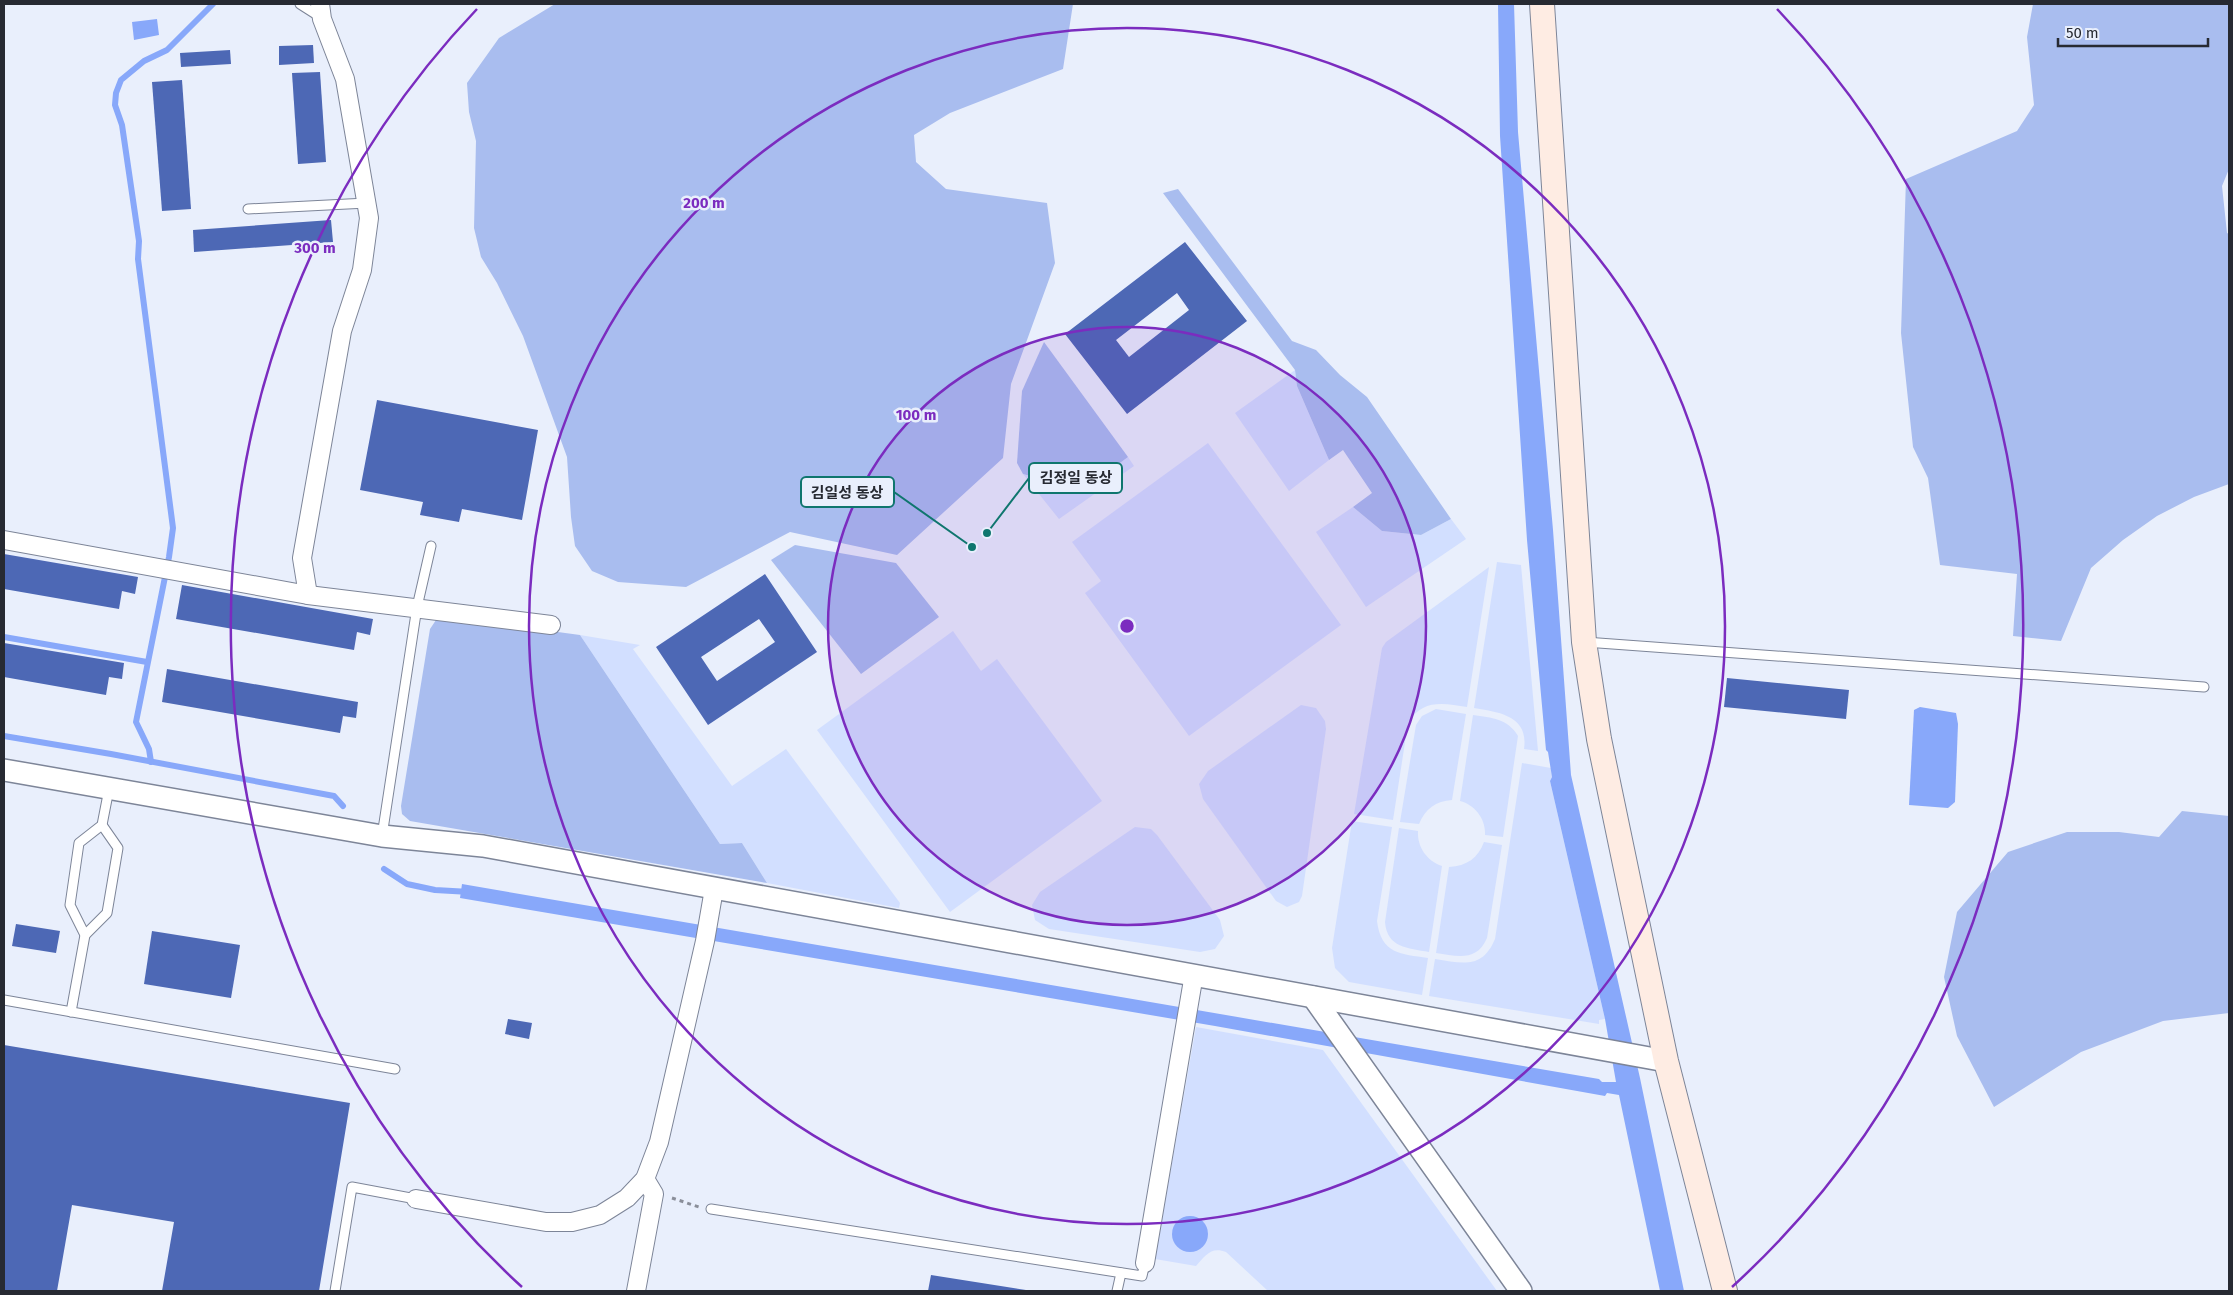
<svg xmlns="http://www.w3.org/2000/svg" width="2233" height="1295" font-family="'Fira Sans','Noto Sans KR',sans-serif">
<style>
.green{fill:#d2dfff}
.forest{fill:#a9bdef}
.water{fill:#88a8fa}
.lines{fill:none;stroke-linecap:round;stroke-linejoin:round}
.stream{stroke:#88a8fa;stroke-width:6}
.building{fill:#4d68b5;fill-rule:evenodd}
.service-casing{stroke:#7d8598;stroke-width:11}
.minor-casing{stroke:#7d8598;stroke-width:20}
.tertiary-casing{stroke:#7d8598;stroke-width:24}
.secondary-casing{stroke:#7d8598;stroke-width:26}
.path{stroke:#8a8e99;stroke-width:3;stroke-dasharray:4 4;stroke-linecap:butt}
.service{stroke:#fff;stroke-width:9}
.minor{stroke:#fff;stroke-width:18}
.tertiary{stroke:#fff;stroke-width:21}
.secondary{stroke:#feece3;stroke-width:24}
.ring{fill:none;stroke:#7b2cbf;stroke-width:2.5}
.centre{fill:#7b2cbf;stroke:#e9effc;stroke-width:2.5}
.ring-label{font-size:15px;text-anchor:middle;font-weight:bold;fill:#7b2cbf;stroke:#e9effc;stroke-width:5;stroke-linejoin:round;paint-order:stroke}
.leader{fill:none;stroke:#0f766e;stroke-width:2}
.callout-dot{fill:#0f766e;stroke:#e9effc;stroke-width:2}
.callout{fill:#e9effc;stroke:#0f766e;stroke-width:2}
.callout-label{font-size:15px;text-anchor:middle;font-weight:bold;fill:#272a32}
</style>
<rect width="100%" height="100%" fill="#e9effc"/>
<!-- green -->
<g class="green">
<polygon points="1295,370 1297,386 1329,460 1289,491 1235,413"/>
<polygon points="1208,443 1341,625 1189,736 1085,593 1101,581 1072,542"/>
<polygon points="1128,457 1134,466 1059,519 1023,474 1069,486 1101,477"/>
<polygon points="1353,507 1382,531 1421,535 1451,519 1466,539 1366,607 1316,532"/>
<path d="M 1497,562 L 1521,565 L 1538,751 L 1524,749 C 1529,716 1499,712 1474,708 Z"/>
<path d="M 1489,567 L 1467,707 C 1443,703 1422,699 1408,723 L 1393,820 L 1354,814 L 1382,648 L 1386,642 Z"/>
<polygon points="953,631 981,671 997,659 1102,801 950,912 817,730"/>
<polygon points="580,635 640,645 633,649 732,786 786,749 900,903 899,908 767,883 742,843 720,844"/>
<polygon points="1301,705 1316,708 1325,721 1326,729 1302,896 1299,902 1287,907 1276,901 1203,799 1199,784 1208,771"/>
<path d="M 1436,709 L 1466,714 L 1452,800 C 1436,801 1425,809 1419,824 L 1400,822 L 1416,725 L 1422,716 Z"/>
<path d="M 1473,715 C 1492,718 1507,718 1518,736 L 1503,837 L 1485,835 C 1486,819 1475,805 1460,801 Z"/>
<path d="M 1522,763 L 1551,768 L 1552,777 L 1550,781 L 1605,1019 L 1599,1020 L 1599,1024 L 1429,996 L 1435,959 C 1462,963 1482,970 1495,939 Z"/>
<path d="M 1352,821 L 1392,827 L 1377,921 C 1381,954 1401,954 1428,958 L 1422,995 L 1349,982 L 1335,968 L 1332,948 Z"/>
<polygon points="1135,827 1151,829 1157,835 1220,920 1224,936 1215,949 1200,952 1049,929 1035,920 1032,905 1040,892"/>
<path d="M 1399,828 L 1418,831 C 1417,847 1427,861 1442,866 L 1429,952 C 1408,948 1387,948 1385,922 Z"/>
<path d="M 1484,842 L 1502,845 L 1487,938 C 1477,962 1457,956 1436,953 L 1449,867 C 1467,866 1478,858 1484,842 Z"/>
<path d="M 1196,1027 L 1323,1050 L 1497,1291 L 1268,1291 L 1226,1252 C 1211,1246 1205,1256 1196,1266 L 1155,1259 Z"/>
</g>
<!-- forest -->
<g class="forest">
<polygon points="555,4 1073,4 1063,69 950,113 914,135 916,162 946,189 1047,203 1055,263 1011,384 1003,458 897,555 790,532 686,587 618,582 592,571 575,546 571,517 567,457 523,336 497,283 481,257 474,228 476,141 469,112 467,83 499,38"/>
<polygon points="2033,4 2229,4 2229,169 2222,186 2227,233 2229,234 2229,484 2194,497 2157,516 2123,540 2091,568 2061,641 2013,636 2017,574 1940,565 1928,478 1913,447 1901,333 1906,179 2017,131 2034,105 2027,37"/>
<polygon points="1178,189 1292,341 1316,350 1340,375 1367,397 1451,519 1421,535 1382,531 1353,507 1372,493 1343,450 1329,460 1297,386 1295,370 1163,193"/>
<polygon points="1044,342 1128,457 1101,477 1069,486 1023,474 1017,463 1022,391"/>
<polygon points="795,545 896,563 939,617 861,674 771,560"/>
<polygon points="448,617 580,635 720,844 742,843 767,883 410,821 402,814 401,806 430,629 436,620"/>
<polygon points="2182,811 2229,816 2229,1013 2163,1021 2081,1052 1994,1107 1957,1036 1944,977 1957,912 2008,852 2067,832 2119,832 2159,837"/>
</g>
<!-- water -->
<g class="water">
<polygon points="1498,4 1514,4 1518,132 1553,530 1571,775 1640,1078 1684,1291 1660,1291 1619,1095 1607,1093 1605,1096 1215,1026 460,898 462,884 1599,1079 1602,1082 1616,1082 1605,1019 1550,781 1552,777 1548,752 1546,750 1527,540 1500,136"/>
<polygon points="157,19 159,35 134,40 132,22"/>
<polygon points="1920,707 1956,713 1958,724 1955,802 1948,808 1909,805 1914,710"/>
<circle cx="1190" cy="1234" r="18"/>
</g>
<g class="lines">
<!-- stream -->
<g class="stream">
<polyline points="4,637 147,662"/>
<polyline points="4,736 111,754 334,796 343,806"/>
<polyline points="151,762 149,749 136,722 169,557 173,528 138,259 139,241 122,125 115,105 116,93 121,80 144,61 167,50 213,4"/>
<polyline points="384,869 407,884 435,890 470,892"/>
</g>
</g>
<!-- building -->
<g class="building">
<polygon points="313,45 314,63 279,65 279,46"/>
<polygon points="230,50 231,64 181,67 180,53"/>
<polygon points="320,72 326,162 298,164 292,73"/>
<polygon points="182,80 191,209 162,211 152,82"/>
<polygon points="331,220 333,242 194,252 193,230"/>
<path d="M 1185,242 L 1247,321 L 1127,414 L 1065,334 ZM 1177,293 L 1189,310 L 1129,357 L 1116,340 Z"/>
<polygon points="377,400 538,430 522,520 462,509 459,522 420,515 423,502 360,490"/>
<polygon points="4,554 138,577 135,594 122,591 119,609 4,589"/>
<path d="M 765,574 L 817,652 L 708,725 L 656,647 ZM 759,619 L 775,642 L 717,681 L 701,657 Z"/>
<polygon points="182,585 373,619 370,635 357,632 354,650 176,619"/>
<polygon points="4,643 124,663 122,679 109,677 106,695 4,677"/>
<polygon points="167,669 358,702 356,718 343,716 340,733 162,702"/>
<polygon points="1727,678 1849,690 1846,719 1724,707"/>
<polygon points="16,924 60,931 56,953 12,946"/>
<polygon points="152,931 240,945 231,998 144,984"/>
<polygon points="508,1019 532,1023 529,1039 505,1034"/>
<polygon points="4,1045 350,1103 319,1291 162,1291 174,1222 72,1205 57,1291 4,1291"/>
<polygon points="931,1275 1026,1290 1026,1291 928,1291"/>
</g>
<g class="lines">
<!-- service casing -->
<g class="service-casing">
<g id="service">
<polyline points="300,4 322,18"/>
<polyline points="248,209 367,203"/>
<polyline points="1585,642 2204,687"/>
<polyline points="382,836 417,607 431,546"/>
<polyline points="85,935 107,913 118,848 102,825"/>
<polyline points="4,1000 395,1069"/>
<polyline points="71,1012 85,935 70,905 79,843 102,825 109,789"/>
<polyline points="711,1209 1142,1276 1145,1263"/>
<polyline points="335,1291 352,1187 416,1199"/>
<polyline points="1117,1291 1121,1273"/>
</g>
</g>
<!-- minor casing -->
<g class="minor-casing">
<g id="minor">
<polyline points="4,540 308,595 551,625"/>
<polyline points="308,595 302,558 342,331 362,270 369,218 345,79 322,19 320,4"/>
<polyline points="416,1199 546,1222 572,1222 600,1215 627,1198 645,1179 659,1142 705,941 714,889"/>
<polyline points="1145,1263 1194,974"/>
<polyline points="636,1291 654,1194 645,1179"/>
</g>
</g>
<!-- tertiary casing -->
<g class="tertiary-casing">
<g id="tertiary">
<polyline points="4,770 382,836 483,846 1666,1061"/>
<polyline points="1313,997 1521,1291"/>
</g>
</g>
<!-- secondary casing -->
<g class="secondary-casing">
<polyline id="secondary" points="1542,4 1584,642 1599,739 1666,1061 1725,1291"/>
</g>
<!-- path -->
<polyline class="path" points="672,1198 699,1207"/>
<!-- service -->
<use href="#service" class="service"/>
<!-- minor -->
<use href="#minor" class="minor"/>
<!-- tertiary -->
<use href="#tertiary" class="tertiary"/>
<!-- secondary -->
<use href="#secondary" class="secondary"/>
</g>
<!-- distance rings -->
<circle cx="1127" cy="626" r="299" fill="#7b2cbf" fill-opacity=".12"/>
<g class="ring">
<circle cx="1127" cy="626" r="299"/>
<circle cx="1127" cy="626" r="598"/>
<path d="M522 1287A896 896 0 0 1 477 9M1777 9A896 896 0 0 1 1732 1287"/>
</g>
<circle cx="1127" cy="626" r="8" class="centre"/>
<g class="ring-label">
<text x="704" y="208">200 m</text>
<text x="315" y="253">300 m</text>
<text x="916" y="420">100 m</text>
</g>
<!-- callouts -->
<path class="leader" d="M987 533L1029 478M972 547L894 492"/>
<g class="callout-dot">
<circle cx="987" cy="533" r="5"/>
<circle cx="972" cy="547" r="5"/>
</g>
<g class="callout">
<rect x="1029" y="463" width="93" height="30" rx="5"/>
<rect x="801" y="477" width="93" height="30" rx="5"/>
</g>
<g class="callout-label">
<text x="1076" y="483">김정일 동상</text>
<text x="847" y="498">김일성 동상</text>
</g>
<!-- border -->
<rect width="2233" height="1295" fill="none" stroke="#272a32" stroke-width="10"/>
<!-- scale -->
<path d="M2058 38v8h150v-8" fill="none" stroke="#272a32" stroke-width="2.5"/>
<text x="2066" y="38" font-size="15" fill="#272a32" stroke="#e9effc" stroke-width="4" paint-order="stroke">50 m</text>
</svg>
